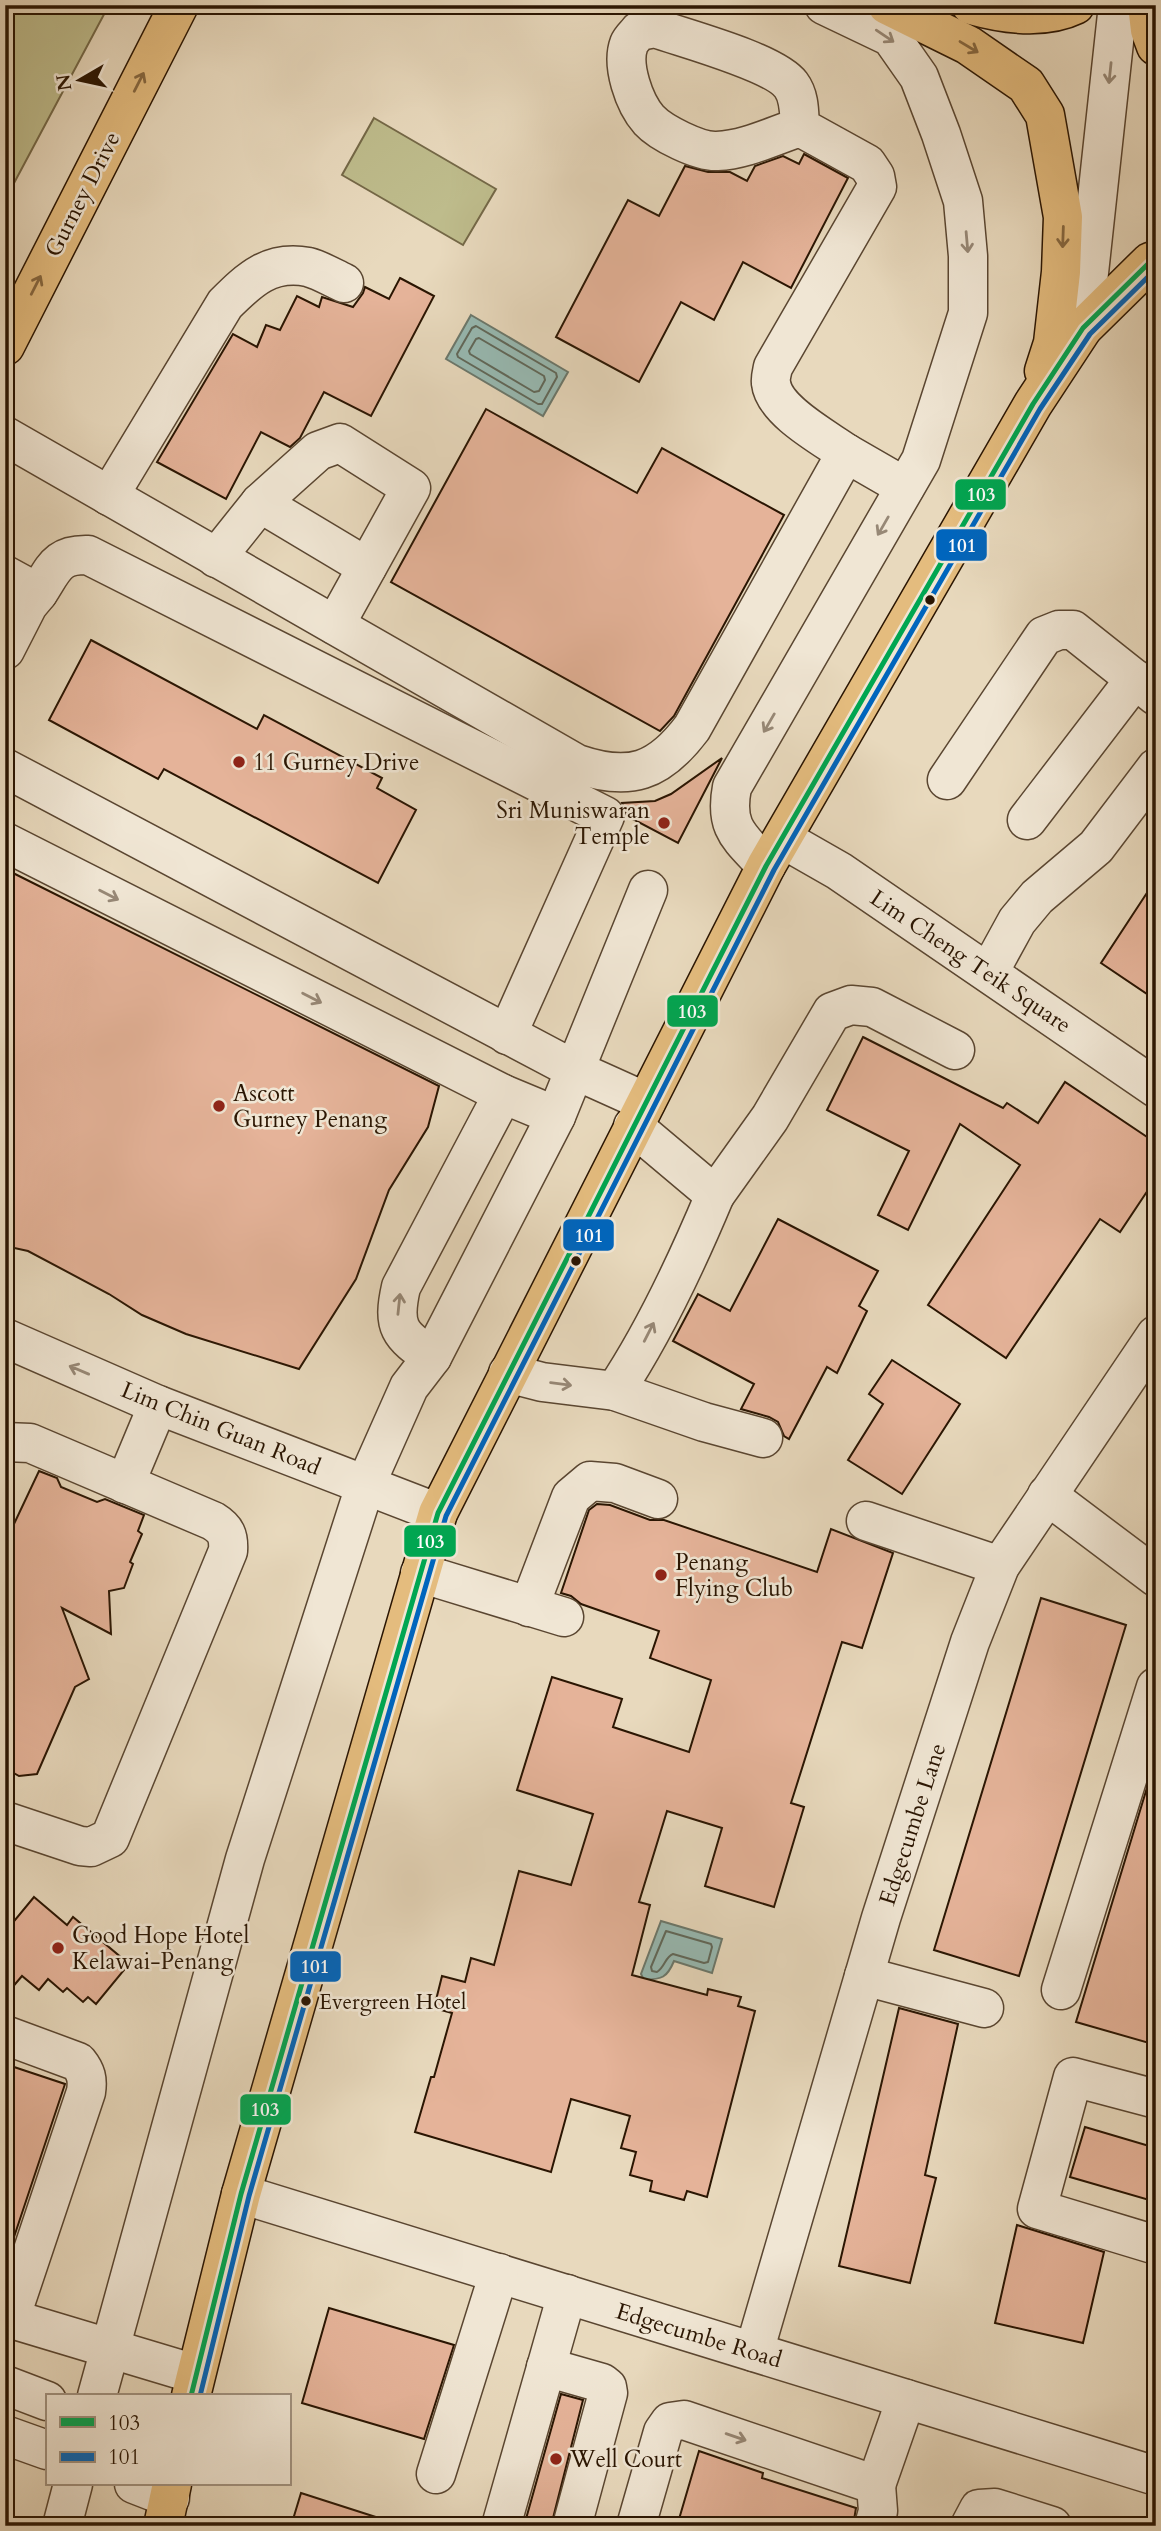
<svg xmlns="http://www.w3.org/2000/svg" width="1161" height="2531" font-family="Cardo,serif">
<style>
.green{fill:#bebc8c;stroke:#746847;stroke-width:2}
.water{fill:#97bab3;stroke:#6b786c;stroke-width:2}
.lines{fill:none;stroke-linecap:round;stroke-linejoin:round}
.shore{stroke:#60685a;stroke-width:2}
.building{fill:#e5b399;stroke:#2a1502;stroke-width:2}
.minor-casing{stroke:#5a4631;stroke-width:41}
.major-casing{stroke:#2a1502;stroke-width:41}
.minor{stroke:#f0e6d4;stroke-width:38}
.major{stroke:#e4bc7e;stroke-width:38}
.bus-1-casing{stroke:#f0e6d4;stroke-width:10}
.bus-2-casing{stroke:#f0e6d4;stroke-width:10}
.bus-1{stroke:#00a651;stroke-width:5}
.bus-2{stroke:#0065bd;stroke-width:5}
.oneway{stroke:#978876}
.oneway2{stroke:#876840}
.bus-dot{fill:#2a1502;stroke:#f0e6d4;stroke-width:2.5}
.poi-dot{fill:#8f2418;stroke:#f0e6d4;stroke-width:2.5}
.labels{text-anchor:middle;stroke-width:5;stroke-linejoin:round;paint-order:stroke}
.bus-label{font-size:21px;fill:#2a1502;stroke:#f0e6d4;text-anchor:start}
.street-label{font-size:23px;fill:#2a1502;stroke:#f0e6d4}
.poi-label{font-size:23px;fill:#2a1502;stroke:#f0e6d4;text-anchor:start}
.line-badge{stroke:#f0e6d4;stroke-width:2.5}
.badge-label{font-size:19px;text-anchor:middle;font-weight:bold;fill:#fff}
</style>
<rect width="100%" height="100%" fill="#e8d9bd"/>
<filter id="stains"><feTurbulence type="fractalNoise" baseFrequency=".00286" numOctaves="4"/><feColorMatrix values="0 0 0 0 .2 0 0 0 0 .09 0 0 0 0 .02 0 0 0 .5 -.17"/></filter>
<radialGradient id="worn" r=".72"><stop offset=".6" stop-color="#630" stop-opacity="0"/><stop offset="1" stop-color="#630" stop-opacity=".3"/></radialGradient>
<!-- green -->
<g class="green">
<polygon points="5,5 109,5 5,200"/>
<polygon points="374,118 496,189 463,245 342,175"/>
</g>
<!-- water -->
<g class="water">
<polygon points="471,315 568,372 543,416 446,359"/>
<path d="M 661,1921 L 722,1939 L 712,1973 L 674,1961 C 667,1978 662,1979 644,1980 L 641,1974 Z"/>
</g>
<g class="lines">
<!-- shore -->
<g class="shore">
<polygon points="476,326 556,373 557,377 542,404 538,404 458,357 457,354 472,328"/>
<polygon points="479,338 544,376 545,380 539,391 534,392 470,354 469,351 476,339"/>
<path d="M 666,1931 L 711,1944 L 712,1947 L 708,1962 L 704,1963 L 673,1954 C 665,1957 665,1967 657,1972 L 652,1971 L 651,1967 Z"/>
</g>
</g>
<!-- building -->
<g class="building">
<polygon points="804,154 848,178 791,288 743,262 714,320 681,302 639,382 556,337 628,200 659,216 685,166 708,172 730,172 747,181 755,166 783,156 799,164"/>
<polygon points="400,278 434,296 371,416 324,392 300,438 290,447 261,432 226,499 157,462 233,334 257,347 266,325 280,330 297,296 319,307 322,297 353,307 363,293 365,287 389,299"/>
<polygon points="486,409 637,493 662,448 784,515 674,716 660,731 391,582"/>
<polygon points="91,640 257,729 264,715 382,778 377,788 416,810 378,883 164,769 158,779 49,720"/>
<polygon points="722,758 678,843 627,816 622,803 655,801 671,794"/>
<polygon points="5,869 439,1086 428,1127 389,1190 356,1279 299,1369 186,1334 142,1315 109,1294 28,1251 5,1246"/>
<polygon points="1156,879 1156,1000 1101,963"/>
<polygon points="863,1037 1003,1108 1007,1103 1038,1123 1065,1082 1156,1143 1156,1178 1120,1232 1100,1219 1006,1358 928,1305 1020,1165 960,1124 908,1230 878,1215 909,1151 827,1110"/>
<polygon points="778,1219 878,1271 859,1306 867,1311 837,1373 827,1367 789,1439 784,1436 778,1422 769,1417 741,1409 754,1384 673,1341 698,1294 730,1311"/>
<polygon points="892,1360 960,1404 902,1494 848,1460 883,1404 869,1394"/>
<polygon points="39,1471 57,1478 61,1487 97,1502 105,1499 144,1515 138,1531 142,1534 130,1562 133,1564 124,1588 109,1591 111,1634 62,1608 89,1679 75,1687 37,1774 19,1776 5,1768 5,1521 14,1524"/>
<polygon points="597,1504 610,1505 650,1520 664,1520 817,1572 831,1529 893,1553 862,1648 842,1642 791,1803 804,1807 774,1907 705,1886 722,1828 667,1811 639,1902 650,1905 632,1975 707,1995 708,1989 741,1997 738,2006 755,2011 707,2197 687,2191 684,2200 650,2191 652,2181 630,2175 636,2152 621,2148 630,2116 571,2099 551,2172 415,2132 431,2077 434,2077 452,2013 434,2008 442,1976 465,1982 471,1958 494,1965 519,1871 571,1885 593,1814 517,1790 552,1677 622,1699 613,1727 689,1752 711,1680 650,1658 659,1631 581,1604 571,1596 561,1593 589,1510"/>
<polygon points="1041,1598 1126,1625 1019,1976 934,1950"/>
<polygon points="1149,1781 1156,1782 1156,2045 1076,2022"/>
<polygon points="34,1897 67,1925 73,1917 129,1964 96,2004 88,1997 83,2002 67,1988 63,1992 48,1979 39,1990 22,1976 5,1996 5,1932"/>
<polygon points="899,2008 958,2024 925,2175 936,2178 910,2283 839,2266"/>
<polygon points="5,2064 65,2084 5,2264"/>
<polygon points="1085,2127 1156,2148 1156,2202 1070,2177"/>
<polygon points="1017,2225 1104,2252 1083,2343 995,2323"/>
<polygon points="329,2308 454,2345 424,2439 302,2403"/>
<polygon points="561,2394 583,2400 551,2526 524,2526"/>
<polygon points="699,2451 763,2473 762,2478 856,2508 853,2526 677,2526"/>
<polygon points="301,2493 382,2519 381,2526 291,2526"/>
</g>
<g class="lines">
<!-- minor casing -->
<g class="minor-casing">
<g id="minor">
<polyline points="1083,328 1118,5"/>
<path d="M 5,436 L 577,764 C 630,782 659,772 692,728 L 846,453 C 825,438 774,411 771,383 C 770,379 772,372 773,367 L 877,187 L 875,176 L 867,164 L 800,127 C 799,113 800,97 791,85 C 774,62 686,39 655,28 L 639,31 C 636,35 631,39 629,44 C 621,65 634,103 649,120 C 661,133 699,152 717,151 C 745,150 773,136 800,127"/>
<polyline points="846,453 905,487"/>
<path d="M 109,496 L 225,304 C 250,279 270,260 308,267 C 320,270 333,278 344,283"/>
<polyline points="260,503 367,567"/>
<polyline points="216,558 260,503 318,451 340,443 411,488 335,625"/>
<polyline points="5,575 38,593 28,605 5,650"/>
<path d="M 38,593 C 54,569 56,554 88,555 L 605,816 L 507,1035"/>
<polyline points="5,768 575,1070 646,1102"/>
<polyline points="947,780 1044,636 1059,630 1073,630 1156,696"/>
<polyline points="1027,820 1135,679"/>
<polyline points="783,839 839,871 1156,1088"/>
<polyline points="5,842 503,1094 556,1116"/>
<path d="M 766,866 C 740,837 724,829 732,787 L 921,460 L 968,313 L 968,256 L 963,201 L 941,134 L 919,77 L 891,37 L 824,5"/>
<polyline points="989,972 1017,921 1037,897 1096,847 1156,768"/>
<polyline points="715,1195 770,1118 832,1012 851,1005 872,1007 955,1050"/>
<polyline points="5,1338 158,1405 438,1513"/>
<path d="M 432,1357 C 399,1335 392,1327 401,1287 L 503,1094"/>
<polyline points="508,1373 542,1382 615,1391 704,1422 763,1438"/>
<path d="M 615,1391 C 655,1331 687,1262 715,1195 L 633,1126"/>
<path d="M 5,1442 L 30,1443 L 213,1521 C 226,1529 229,1536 228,1551 L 110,1838 L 91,1847 L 80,1846 L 5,1821"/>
<polyline points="125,1484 158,1405"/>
<polyline points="1047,1495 1156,1577"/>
<polyline points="866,1521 1000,1566"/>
<polyline points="420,1573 564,1617"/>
<polyline points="529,1607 571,1497 590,1481 615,1483 658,1499"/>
<polyline points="864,1976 984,2008"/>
<polyline points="1061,1990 1156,1687"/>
<path d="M 5,2035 L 78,2062 C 86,2072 88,2079 86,2092 L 10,2319"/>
<polyline points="1156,2099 1073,2077 1037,2209 1156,2245"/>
<polyline points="241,2194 1156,2476"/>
<polyline points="5,2317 195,2374"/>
<polyline points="754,2352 881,1918 970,1642 1000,1566 1156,1335"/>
<polyline points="546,2367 602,2383 607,2387 608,2393 572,2526"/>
<polyline points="5,2385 47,2401"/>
<polyline points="97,2396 245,1859 365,1486 409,1387 432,1357 556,1116 648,890"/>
<polyline points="5,2435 47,2450"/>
<polyline points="436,2474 499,2273"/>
<polyline points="134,2484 170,2498"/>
<polyline points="876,2485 906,2399"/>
<polyline points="62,2526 73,2484"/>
<polyline points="501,2526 567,2294"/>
<polyline points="636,2526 663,2432 670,2422 684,2420 876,2485 878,2511 874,2526"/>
<polyline points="970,2526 979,2509 995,2508 1052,2526"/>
</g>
</g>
<!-- major casing -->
<g class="major-casing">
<g id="major">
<polyline points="887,5 968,45 1026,85 1045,115 1063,217 1061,272 1053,343 1044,371"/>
<path d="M 971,5 C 1003,14 1044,20 1075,5"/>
<polyline points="1147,5 1150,30 1156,46"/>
<polyline points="5,346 179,5"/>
<polyline points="191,2396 241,2194 438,1513 766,866 1033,404 1083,328 1150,262 1156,260"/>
<polyline points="163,2526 172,2484"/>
</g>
</g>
<!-- minor -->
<use href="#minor" class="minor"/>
<!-- major -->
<use href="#major" class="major"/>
<!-- bus-1 casing -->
<g class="bus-1-casing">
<polyline id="bus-1" points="191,2396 241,2194 438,1513 766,866 1033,404 1083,328 1150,262 1156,260"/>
</g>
<!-- bus-2 casing -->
<g class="bus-2-casing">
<polyline id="bus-2" points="200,2396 249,2196 446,1516 774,870 1040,409 1090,334 1156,269"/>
</g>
<!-- bus-1 -->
<use href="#bus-1" class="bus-1"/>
<!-- bus-2 -->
<use href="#bus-2" class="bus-2"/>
</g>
<!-- one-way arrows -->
<defs><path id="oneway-shaft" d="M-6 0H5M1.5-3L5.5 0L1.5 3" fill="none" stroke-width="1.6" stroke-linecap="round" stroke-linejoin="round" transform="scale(1.75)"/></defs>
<g class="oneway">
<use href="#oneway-shaft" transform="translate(885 36) rotate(34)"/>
<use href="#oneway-shaft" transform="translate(1110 73) rotate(96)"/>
<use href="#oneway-shaft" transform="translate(967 242) rotate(85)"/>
<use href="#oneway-shaft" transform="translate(883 526) rotate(120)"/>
<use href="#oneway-shaft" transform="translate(769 723) rotate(120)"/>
<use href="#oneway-shaft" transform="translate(109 895) rotate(27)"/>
<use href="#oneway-shaft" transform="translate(312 998) rotate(27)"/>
<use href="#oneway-shaft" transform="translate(399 1304) rotate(-84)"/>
<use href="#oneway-shaft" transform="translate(649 1332) rotate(-63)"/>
<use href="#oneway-shaft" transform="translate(79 1370) rotate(-157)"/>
<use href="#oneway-shaft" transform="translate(561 1384) rotate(7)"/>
<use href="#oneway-shaft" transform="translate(736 2437) rotate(19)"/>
</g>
<g class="oneway2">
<use href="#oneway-shaft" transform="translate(969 47) rotate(31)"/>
<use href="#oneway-shaft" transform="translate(139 82) rotate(-63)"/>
<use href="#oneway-shaft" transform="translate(1063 237) rotate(92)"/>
<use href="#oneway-shaft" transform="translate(36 285) rotate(-63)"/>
</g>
<!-- markers -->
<g class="bus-dot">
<circle cx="930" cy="600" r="6"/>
<circle cx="576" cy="1261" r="6"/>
<circle cx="306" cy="2001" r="6"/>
</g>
<g class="poi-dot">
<circle cx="239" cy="762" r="7"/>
<circle cx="664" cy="823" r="7"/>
<circle cx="219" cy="1106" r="7"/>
<circle cx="661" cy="1575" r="7"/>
<circle cx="58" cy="1948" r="7"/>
<circle cx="556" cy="2459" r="7"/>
</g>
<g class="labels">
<!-- bus labels -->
<g class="bus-label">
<text x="319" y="2009">Evergreen Hotel</text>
</g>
<!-- street labels -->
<g class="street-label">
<text transform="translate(82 194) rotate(-63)" y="8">Gurney Drive</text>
<text transform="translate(971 961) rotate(34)" y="8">Lim Cheng Teik Square</text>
<text transform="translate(221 1428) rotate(22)" y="8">Lim Chin Guan Road</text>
<text transform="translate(912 1824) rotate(-72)" y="8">Edgecumbe Lane</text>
<text transform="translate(699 2335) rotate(17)" y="8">Edgecumbe Road</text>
</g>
<!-- poi labels -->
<g class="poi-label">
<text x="253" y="770">11 Gurney Drive</text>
<text x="650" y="818" text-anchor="end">Sri Muniswaran<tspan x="650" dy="26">Temple</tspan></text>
<text x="233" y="1101">Ascott<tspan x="233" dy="26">Gurney Penang</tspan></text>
<text x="675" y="1570">Penang<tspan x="675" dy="26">Flying Club</tspan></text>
<text x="72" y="1943">Good Hope Hotel<tspan x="72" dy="26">Kelawai-Penang</tspan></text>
<text x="570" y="2467">Well Court</text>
</g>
</g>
<g class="line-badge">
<rect x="954" y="478" width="53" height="33" rx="7" fill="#00a651"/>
<rect x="935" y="528" width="53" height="34" rx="7" fill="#0065bd"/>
<rect x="666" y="994" width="53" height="34" rx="7" fill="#00a651"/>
<rect x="562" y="1218" width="53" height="34" rx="7" fill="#0065bd"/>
<rect x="403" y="1524" width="54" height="34" rx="7" fill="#00a651"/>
<rect x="289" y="1950" width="53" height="33" rx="7" fill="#0065bd"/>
<rect x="239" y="2093" width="53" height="33" rx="7" fill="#00a651"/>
</g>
<g class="badge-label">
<text x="981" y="501">103</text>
<text x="962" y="552">101</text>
<text x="692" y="1018">103</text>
<text x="589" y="1242">101</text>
<text x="430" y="1548">103</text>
<text x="315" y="1973">101</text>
<text x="265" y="2116">103</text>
</g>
<!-- margin -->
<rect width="1161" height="2531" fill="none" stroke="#e8d9bd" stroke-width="28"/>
<rect x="7" y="7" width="1147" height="2517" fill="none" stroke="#2a1502" stroke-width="3.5"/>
<rect x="14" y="14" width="1133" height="2503" fill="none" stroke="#2a1502" stroke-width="2"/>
<!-- legend -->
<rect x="46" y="2394" width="245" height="91" fill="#f0e6d4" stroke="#a19280" stroke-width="2"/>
<rect x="60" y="2417" width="35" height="10" fill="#00a651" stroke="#a19280" stroke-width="2"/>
<text x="108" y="2430" font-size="21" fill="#2a1502">103</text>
<rect x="60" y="2452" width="35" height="10" fill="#0065bd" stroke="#a19280" stroke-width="2"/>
<text x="108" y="2464" font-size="21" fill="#2a1502">101</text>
<!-- north arrow -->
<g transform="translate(80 80) rotate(261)" stroke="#f0e6d4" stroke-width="5" paint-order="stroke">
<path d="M0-5L12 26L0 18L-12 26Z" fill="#2a1502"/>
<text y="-10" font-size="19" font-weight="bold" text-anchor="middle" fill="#2a1502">N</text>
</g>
<rect width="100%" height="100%" filter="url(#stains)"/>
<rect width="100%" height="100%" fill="url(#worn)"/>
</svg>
